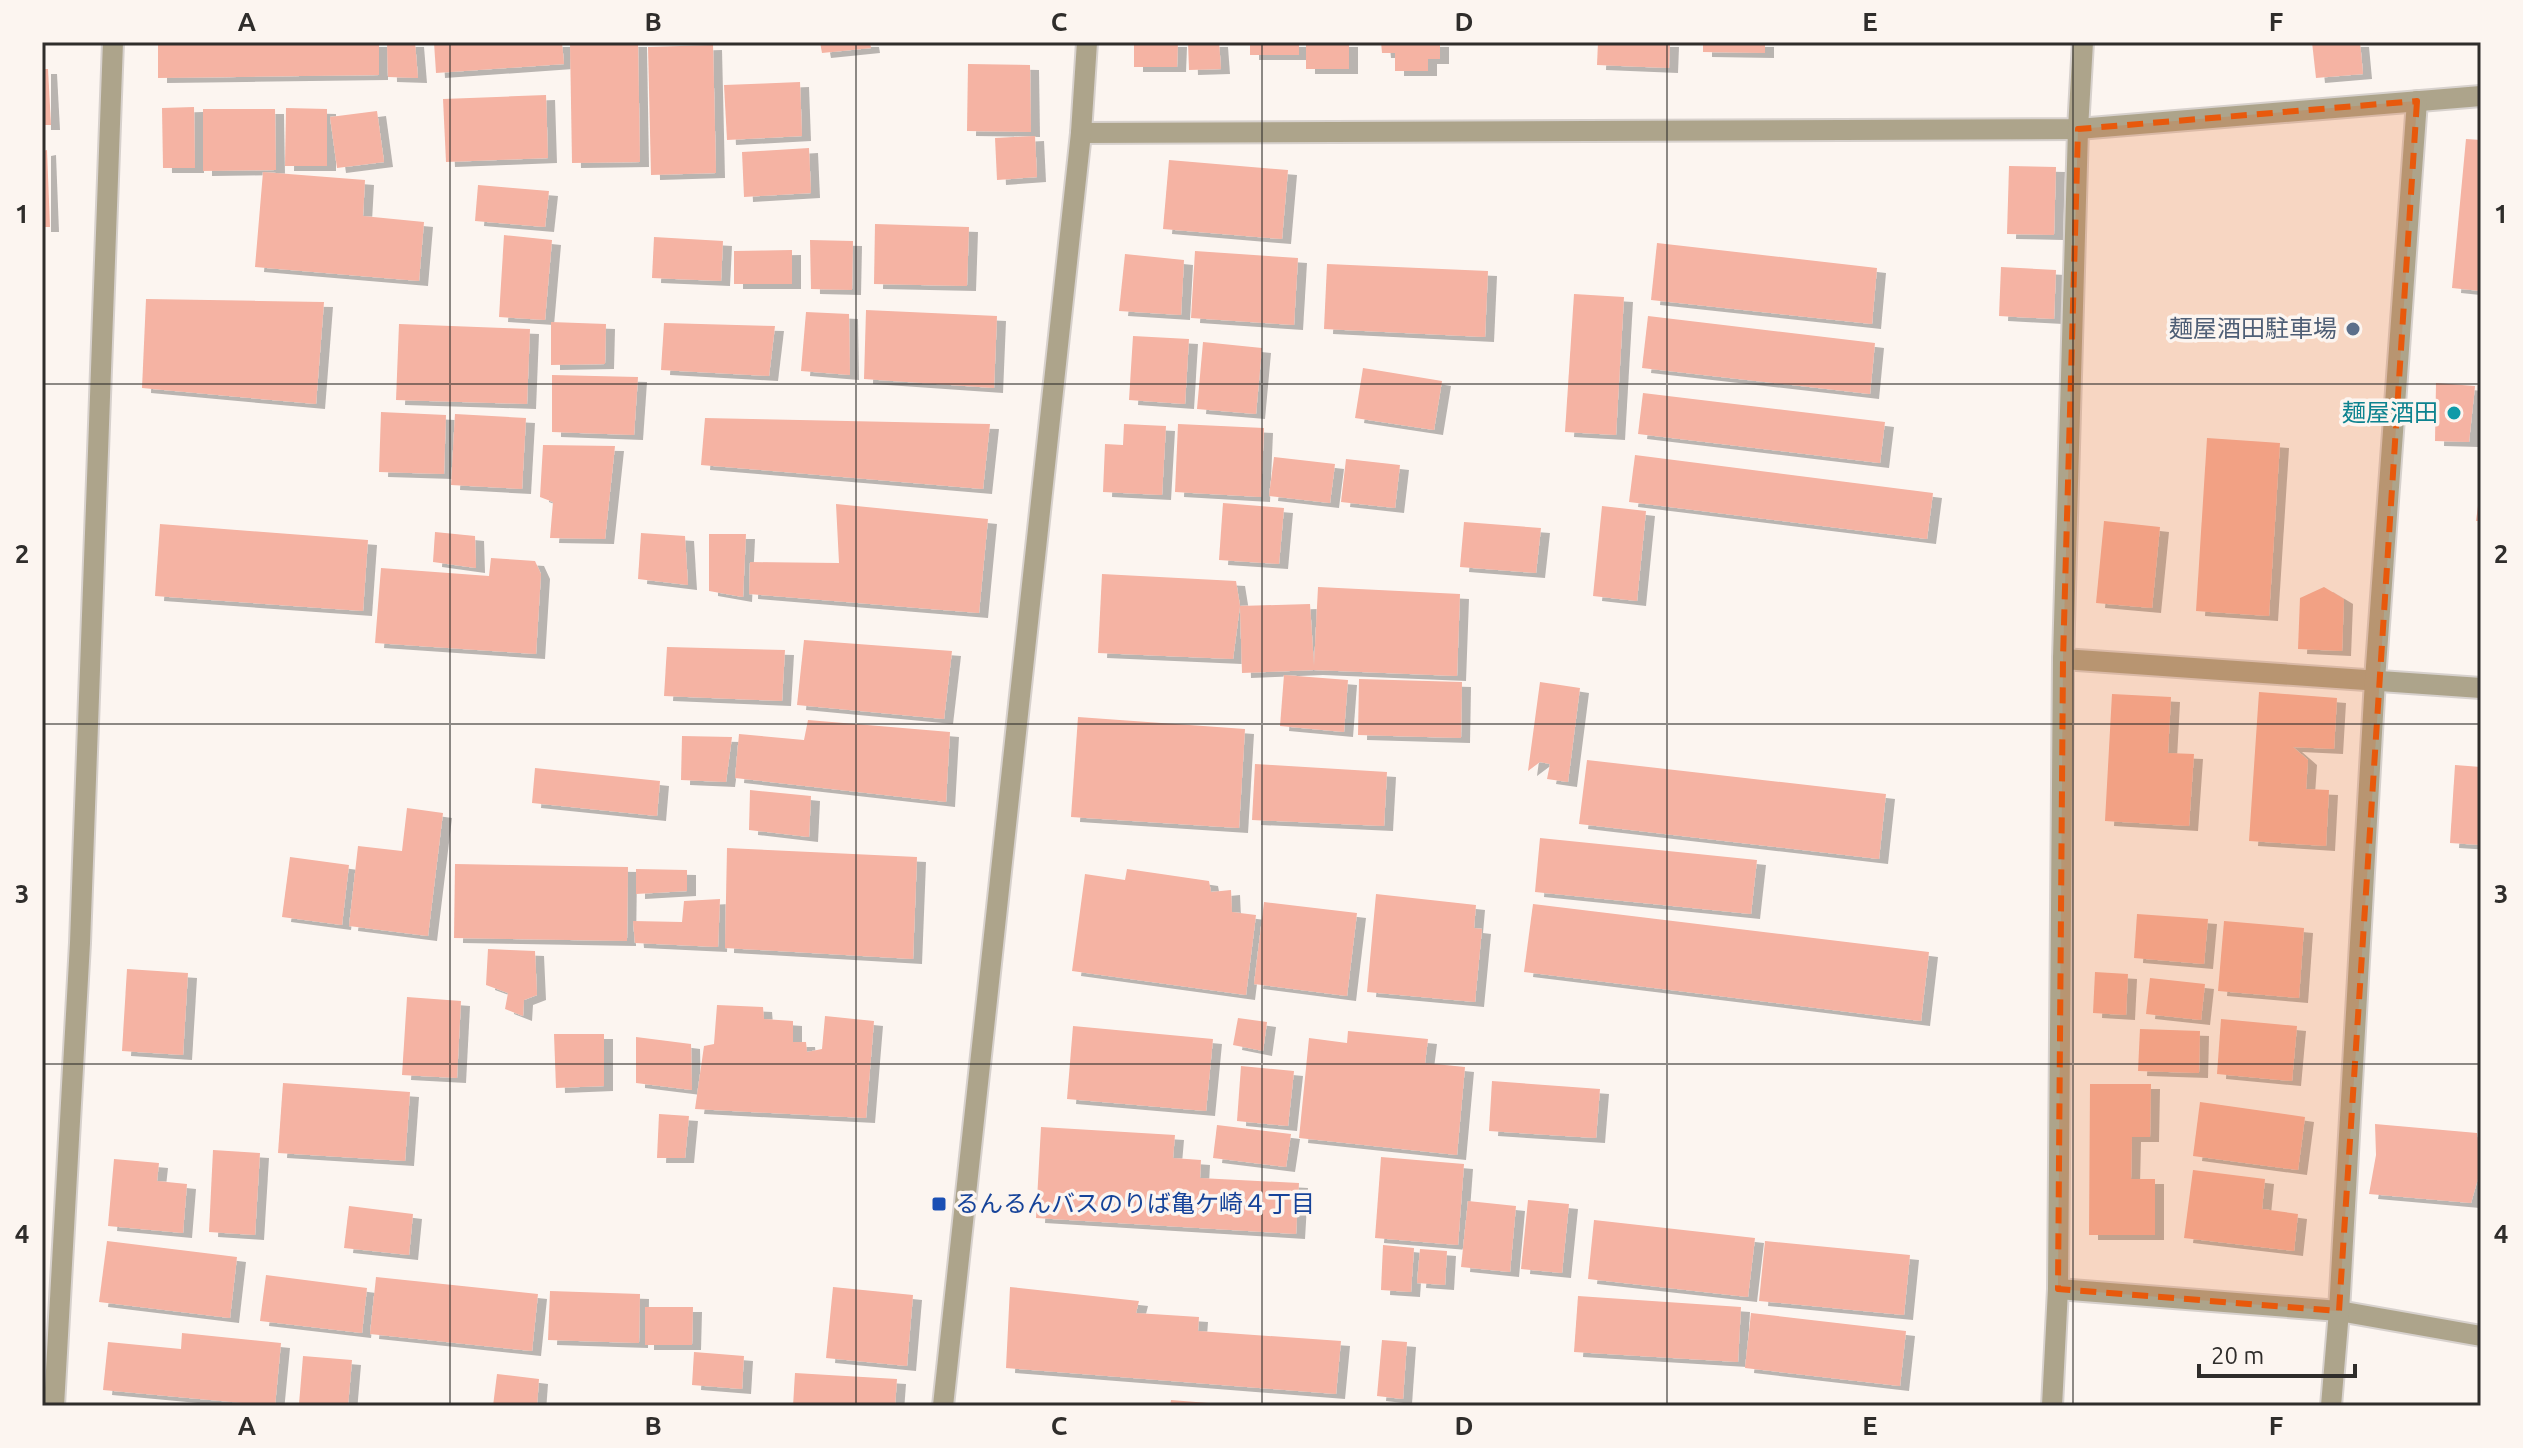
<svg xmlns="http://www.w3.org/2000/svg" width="2523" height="1448" font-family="Ubuntu,'Noto Sans JP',sans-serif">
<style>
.building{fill:#f5b3a3;filter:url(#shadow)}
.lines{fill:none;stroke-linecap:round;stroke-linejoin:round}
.street-casing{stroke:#d7d1cd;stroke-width:24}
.street{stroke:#ada48b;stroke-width:20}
.marked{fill:#e8590c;fill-opacity:0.2;stroke:#e8590c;stroke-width:6;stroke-dasharray:16 10;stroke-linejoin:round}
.grid{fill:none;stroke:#2f2d2b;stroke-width:2;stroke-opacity:0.55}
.service-dot{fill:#5c6f8a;stroke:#fcf5f0;stroke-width:3}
.culture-dot{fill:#0f9aa8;stroke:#fcf5f0;stroke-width:3}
.transit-dot{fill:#1a4fb4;stroke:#fcf5f0;stroke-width:3}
.labels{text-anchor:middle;stroke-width:7;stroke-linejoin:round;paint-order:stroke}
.service-label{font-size:24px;fill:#4e5e75;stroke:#fcf5f0;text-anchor:end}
.culture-label{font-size:24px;fill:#0d838f;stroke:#fcf5f0;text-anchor:end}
.transit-label{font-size:24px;fill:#164399;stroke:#fcf5f0;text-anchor:start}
.neatline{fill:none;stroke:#2f2d2b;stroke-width:3}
.grid-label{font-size:26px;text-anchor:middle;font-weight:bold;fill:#2f2d2b}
</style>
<defs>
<filter id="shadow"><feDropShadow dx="9" dy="5" stdDeviation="0" flood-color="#0004"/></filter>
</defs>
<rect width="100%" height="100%" fill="#fcf5f0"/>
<!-- building -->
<g class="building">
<polygon points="158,42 379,42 379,75 158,78"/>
<polygon points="387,42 415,42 418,78 388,77"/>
<polygon points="434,42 562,42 564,64 436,73"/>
<polygon points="570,42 638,42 640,162 572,163"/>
<polygon points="820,42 870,42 871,48 822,53"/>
<polygon points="1134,42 1178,42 1177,67 1134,67"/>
<polygon points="1188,42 1219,42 1221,69 1189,70"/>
<rect x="1250" y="42" width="49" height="13"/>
<rect x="1306" y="42" width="43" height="27"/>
<polygon points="1381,42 1440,42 1440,59 1428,59 1428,71 1395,71 1395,53 1382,53"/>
<polygon points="1598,42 1670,42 1669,68 1597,65"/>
<polygon points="1703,42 1765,42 1765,53 1703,52"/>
<polygon points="2312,42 2360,42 2363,74 2316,78"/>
<polygon points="713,45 716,173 651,175 648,47"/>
<polygon points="968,64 1030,65 1031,132 967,131"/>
<polygon points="42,69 48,69 51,125 42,125"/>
<polygon points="800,82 802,136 727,140 724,85"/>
<polygon points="546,95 548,158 446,162 443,99"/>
<polygon points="194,107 195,168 163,168 162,108"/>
<polygon points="286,108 327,109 327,166 285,166"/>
<polygon points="203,109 275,109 276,170 203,171"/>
<polygon points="377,111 384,162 337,168 330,117"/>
<polygon points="1035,136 1037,177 997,180 995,138"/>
<polygon points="2466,139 2481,140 2481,291 2452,288"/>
<polygon points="809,148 811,193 744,197 742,152"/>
<polygon points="47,150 50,227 42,227 42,151"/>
<polygon points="1169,160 1288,170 1282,239 1163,229"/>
<polygon points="2009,166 2056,167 2054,235 2007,234"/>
<polygon points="263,172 365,180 363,216 424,222 419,281 255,267"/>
<polygon points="478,185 549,191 545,227 475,221"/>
<polygon points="875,224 969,227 967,286 874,284"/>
<polygon points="504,235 552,240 545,320 499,317"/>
<polygon points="654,237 723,241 721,281 652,278"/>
<polygon points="810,240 853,241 852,290 811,289"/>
<polygon points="1657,243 1877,268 1872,324 1651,300"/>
<polygon points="792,250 792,284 734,284 734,251"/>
<polygon points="1195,251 1298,258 1294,325 1191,318"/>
<polygon points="1125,254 1184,260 1181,315 1119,311"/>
<polygon points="1327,264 1488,271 1485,337 1324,329"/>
<polygon points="2001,267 2056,270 2054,319 1999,316"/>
<polygon points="1574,294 1624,297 1616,435 1565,432"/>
<polygon points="146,299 324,302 316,404 142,388"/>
<polygon points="866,310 997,316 994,388 864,379"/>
<polygon points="806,312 849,314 850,375 801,371"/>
<polygon points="1648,316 1875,343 1870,394 1642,368"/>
<polygon points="551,322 606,324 605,364 551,365"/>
<polygon points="664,323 775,326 769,376 661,370"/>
<polygon points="399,324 530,329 527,404 396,400"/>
<polygon points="1133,336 1189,339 1185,404 1129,400"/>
<polygon points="1203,342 1262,348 1256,414 1197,409"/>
<polygon points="1363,368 1442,381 1434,430 1355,418"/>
<polygon points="552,375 638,377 634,435 552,432"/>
<polygon points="2436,383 2475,386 2469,442 2435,441"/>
<polygon points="1643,393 1885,422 1880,463 1638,434"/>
<polygon points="381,412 446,415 444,474 379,472"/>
<polygon points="455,414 526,418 522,489 451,485"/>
<polygon points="705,418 990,424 983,489 701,465"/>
<polygon points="1124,424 1166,426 1162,495 1103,492 1105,444 1123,445"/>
<polygon points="1178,424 1264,428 1261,497 1175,492"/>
<polygon points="2207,438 2280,443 2269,616 2196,611"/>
<polygon points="543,445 615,446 605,539 550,538 553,502 540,497"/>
<polygon points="1635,455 1933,493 1927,539 1629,502"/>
<polygon points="1274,457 1335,464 1330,503 1269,496"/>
<polygon points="1346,459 1400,465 1395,508 1341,502"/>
<polygon points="2479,498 2481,498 2481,521 2476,521"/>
<polygon points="1223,503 1284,508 1279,564 1219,560"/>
<polygon points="836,504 988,519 979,613 749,594 750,562 839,563"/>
<polygon points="1602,506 1646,511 1637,601 1593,596"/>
<polygon points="2104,521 2160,527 2152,608 2096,603"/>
<polygon points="1464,522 1541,528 1536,573 1460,567"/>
<polygon points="160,524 368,540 363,611 155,596"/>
<polygon points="435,532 475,536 476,568 433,562"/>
<polygon points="641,533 685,536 688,585 638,579"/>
<polygon points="709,534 746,534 743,597 709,591"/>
<polygon points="491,558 535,561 541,574 536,654 375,643 381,568 489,576"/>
<polygon points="1102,574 1236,581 1240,606 1233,659 1098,653"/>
<polygon points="1318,587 1460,594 1457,676 1314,670 1242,673 1240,606 1310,604 1314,666"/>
<polygon points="2324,587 2344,599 2342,651 2298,649 2300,598"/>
<polygon points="804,640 952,651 944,719 797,705"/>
<polygon points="667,647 785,650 782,701 664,696"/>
<polygon points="1284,675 1348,680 1344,732 1280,726"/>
<polygon points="1359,679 1462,682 1461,738 1358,735"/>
<polygon points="1540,682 1580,688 1568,782 1547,779 1550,764 1540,762 1528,771"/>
<polygon points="2259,692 2337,698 2334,749 2293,747 2308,760 2306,789 2329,790 2326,846 2249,841"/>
<polygon points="2112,694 2171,697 2168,753 2194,754 2189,826 2105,821"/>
<polygon points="1078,717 1245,729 1239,828 1071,817"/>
<polygon points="808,720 950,732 946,802 735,778 739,734 804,740"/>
<polygon points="682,736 732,737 726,782 681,780"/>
<polygon points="1587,760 1886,794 1879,859 1579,824"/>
<polygon points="1255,764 1387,772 1384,826 1252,820"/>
<polygon points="2455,765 2481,767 2481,845 2450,843"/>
<polygon points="535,768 660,781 657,816 532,803"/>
<polygon points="750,790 811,796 809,837 749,830"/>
<polygon points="407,808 443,813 428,936 349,926 358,846 402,851"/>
<polygon points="1540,838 1757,860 1751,914 1535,892"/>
<polygon points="727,848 917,857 913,959 725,948"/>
<polygon points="290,857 349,865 342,925 282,917"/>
<polygon points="455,864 628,867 627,941 454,938"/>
<polygon points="636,869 687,870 687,891 636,894"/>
<polygon points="1127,869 1209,881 1211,892 1231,890 1232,912 1256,915 1246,995 1072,971 1085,874 1125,880"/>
<polygon points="1376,894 1476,905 1474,928 1482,929 1475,1002 1367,992"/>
<polygon points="720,899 718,947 635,943 633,921 682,922 684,901"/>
<polygon points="1264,902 1357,913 1347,996 1254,984"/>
<polygon points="1533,904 1929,952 1921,1021 1524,972"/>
<polygon points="2137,914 2208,919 2204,964 2134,958"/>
<polygon points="2224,921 2304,928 2299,998 2218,991"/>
<polygon points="488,949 535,951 537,995 524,1000 523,1016 505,1009 508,993 486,985"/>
<polygon points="127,969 188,973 183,1055 122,1051"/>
<polygon points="2095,972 2128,974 2126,1015 2093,1013"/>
<polygon points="2150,978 2205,984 2201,1020 2146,1014"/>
<polygon points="407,997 461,1001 457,1078 402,1075"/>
<polygon points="717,1005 763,1007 764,1019 793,1021 793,1042 806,1042 807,1052 822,1049 825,1016 874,1021 866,1118 695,1109 704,1046 714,1044"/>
<polygon points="1238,1018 1267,1022 1263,1051 1233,1045"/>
<polygon points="2221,1019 2297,1026 2292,1081 2217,1074"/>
<polygon points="1073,1026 1213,1039 1206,1111 1067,1099"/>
<polygon points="2140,1029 2200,1031 2199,1073 2138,1071"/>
<polygon points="1348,1031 1428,1039 1425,1063 1465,1067 1457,1155 1299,1138 1309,1038 1347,1043"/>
<polygon points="554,1034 604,1034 604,1086 556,1088"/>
<polygon points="636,1037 691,1044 692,1090 636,1083"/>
<polygon points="1241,1066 1294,1071 1288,1126 1237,1121"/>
<polygon points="1492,1081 1600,1089 1596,1138 1489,1131"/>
<polygon points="283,1083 410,1092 405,1161 278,1153"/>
<polygon points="2090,1084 2151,1084 2150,1137 2132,1137 2131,1179 2155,1179 2155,1235 2089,1235"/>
<polygon points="2200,1102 2305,1117 2298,1170 2193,1156"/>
<polygon points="659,1114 689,1116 685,1158 657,1158"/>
<polygon points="2375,1124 2477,1133 2481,1168 2471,1203 2369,1194 2376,1155"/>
<polygon points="1217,1125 1291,1134 1286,1167 1213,1158"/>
<polygon points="1041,1127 1175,1135 1173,1158 1201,1160 1200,1178 1299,1183 1296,1234 1036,1218"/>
<polygon points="213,1150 260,1153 255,1235 209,1232"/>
<polygon points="1381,1157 1464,1164 1458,1245 1375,1238"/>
<polygon points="114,1159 159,1163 157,1181 187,1184 183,1233 108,1226"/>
<polygon points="2193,1170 2265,1179 2262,1209 2298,1214 2294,1251 2184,1238"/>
<polygon points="1528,1200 1569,1204 1562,1273 1521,1269"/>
<polygon points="1468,1201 1516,1206 1510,1272 1461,1267"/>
<polygon points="349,1206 413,1214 409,1255 344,1248"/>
<polygon points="1594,1220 1755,1238 1748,1297 1588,1279"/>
<polygon points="107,1241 237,1257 230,1318 99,1302"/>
<polygon points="1765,1241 1910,1255 1904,1315 1759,1301"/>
<polygon points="1383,1245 1414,1248 1411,1292 1381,1290"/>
<polygon points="1420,1249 1447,1251 1445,1285 1417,1283"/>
<polygon points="266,1275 367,1288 362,1333 260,1321"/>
<polygon points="376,1277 538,1294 532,1351 370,1334"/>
<polygon points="833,1287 913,1295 907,1366 826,1358"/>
<polygon points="1010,1287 1139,1301 1136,1313 1199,1317 1198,1331 1341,1341 1336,1394 1006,1368"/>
<polygon points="550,1291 640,1294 639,1343 548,1340"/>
<polygon points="1578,1296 1741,1307 1738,1362 1574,1352"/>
<polygon points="645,1307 693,1307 692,1345 645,1345"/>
<polygon points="1751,1313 1906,1331 1900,1386 1745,1368"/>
<polygon points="182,1333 281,1343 275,1406 103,1390 108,1342 181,1349"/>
<polygon points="1382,1340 1407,1342 1403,1399 1377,1396"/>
<polygon points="694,1352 744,1356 742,1389 692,1385"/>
<polygon points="303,1356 352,1360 348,1406 299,1404"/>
<polygon points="795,1373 897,1379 895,1406 793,1406"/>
<polygon points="497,1374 539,1379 537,1406 493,1406"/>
<polygon points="1171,1400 1221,1404 1221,1406 1170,1406"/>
</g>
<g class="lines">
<!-- street casing -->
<g class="street-casing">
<g id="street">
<polyline points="1081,133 2078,129 2481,96"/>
<polyline points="2063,659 2481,688"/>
<polyline points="2058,1289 2339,1311 2481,1336"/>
<polyline points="54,1406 80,943 113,42"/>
<polyline points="943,1406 1081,133 1087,42"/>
<polyline points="2052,1406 2058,1289 2063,659 2078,129 2083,42"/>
<polyline points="2331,1406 2339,1311 2375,680 2417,101"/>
</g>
</g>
<!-- street -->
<use href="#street" class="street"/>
</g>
<!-- marked area -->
<path class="marked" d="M 2417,101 L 2339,1311 L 2058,1289 L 2063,659 L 2078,129 Z"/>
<!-- grid -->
<path class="grid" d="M 450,42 L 450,1406M 856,42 L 856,1406M 1262,42 L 1262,1406M 1667,42 L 1667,1406M 2073,42 L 2073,1406M 42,384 L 2481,384M 42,724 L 2481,724M 42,1064 L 2481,1064"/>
<!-- markers -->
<circle class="service-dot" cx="2353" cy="329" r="8"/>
<circle class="culture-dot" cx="2454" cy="413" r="8"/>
<rect class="transit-dot" x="931" y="1196" width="16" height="16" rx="4"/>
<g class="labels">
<!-- service labels -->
<g class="service-label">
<text x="2337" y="337">麺屋酒田駐車場</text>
</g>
<!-- culture labels -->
<g class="culture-label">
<text x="2438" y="421">麺屋酒田</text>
</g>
<!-- transit labels -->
<g class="transit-label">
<text x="955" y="1212">るんるんバスのりば亀ケ崎４丁目</text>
</g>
</g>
<!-- border -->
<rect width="2523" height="1448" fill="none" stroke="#fcf5f0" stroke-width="88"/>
<!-- scale -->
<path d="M2199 1364v12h156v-12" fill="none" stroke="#2f2d2b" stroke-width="4"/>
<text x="2211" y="1364" font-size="24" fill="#2f2d2b" stroke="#fcf5f0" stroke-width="6" paint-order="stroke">20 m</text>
<rect x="44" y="44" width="2435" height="1360" class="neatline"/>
<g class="grid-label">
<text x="247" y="31">A</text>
<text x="653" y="31">B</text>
<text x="1059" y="31">C</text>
<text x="1464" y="31">D</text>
<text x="1870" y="31">E</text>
<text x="2276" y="31">F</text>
<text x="22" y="223">1</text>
<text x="2501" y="223">1</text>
<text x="22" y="563">2</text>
<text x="2501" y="563">2</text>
<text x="22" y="903">3</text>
<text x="2501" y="903">3</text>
<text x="22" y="1243">4</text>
<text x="2501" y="1243">4</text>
<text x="247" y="1435">A</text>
<text x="653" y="1435">B</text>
<text x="1059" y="1435">C</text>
<text x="1464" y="1435">D</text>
<text x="1870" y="1435">E</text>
<text x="2276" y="1435">F</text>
</g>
</svg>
